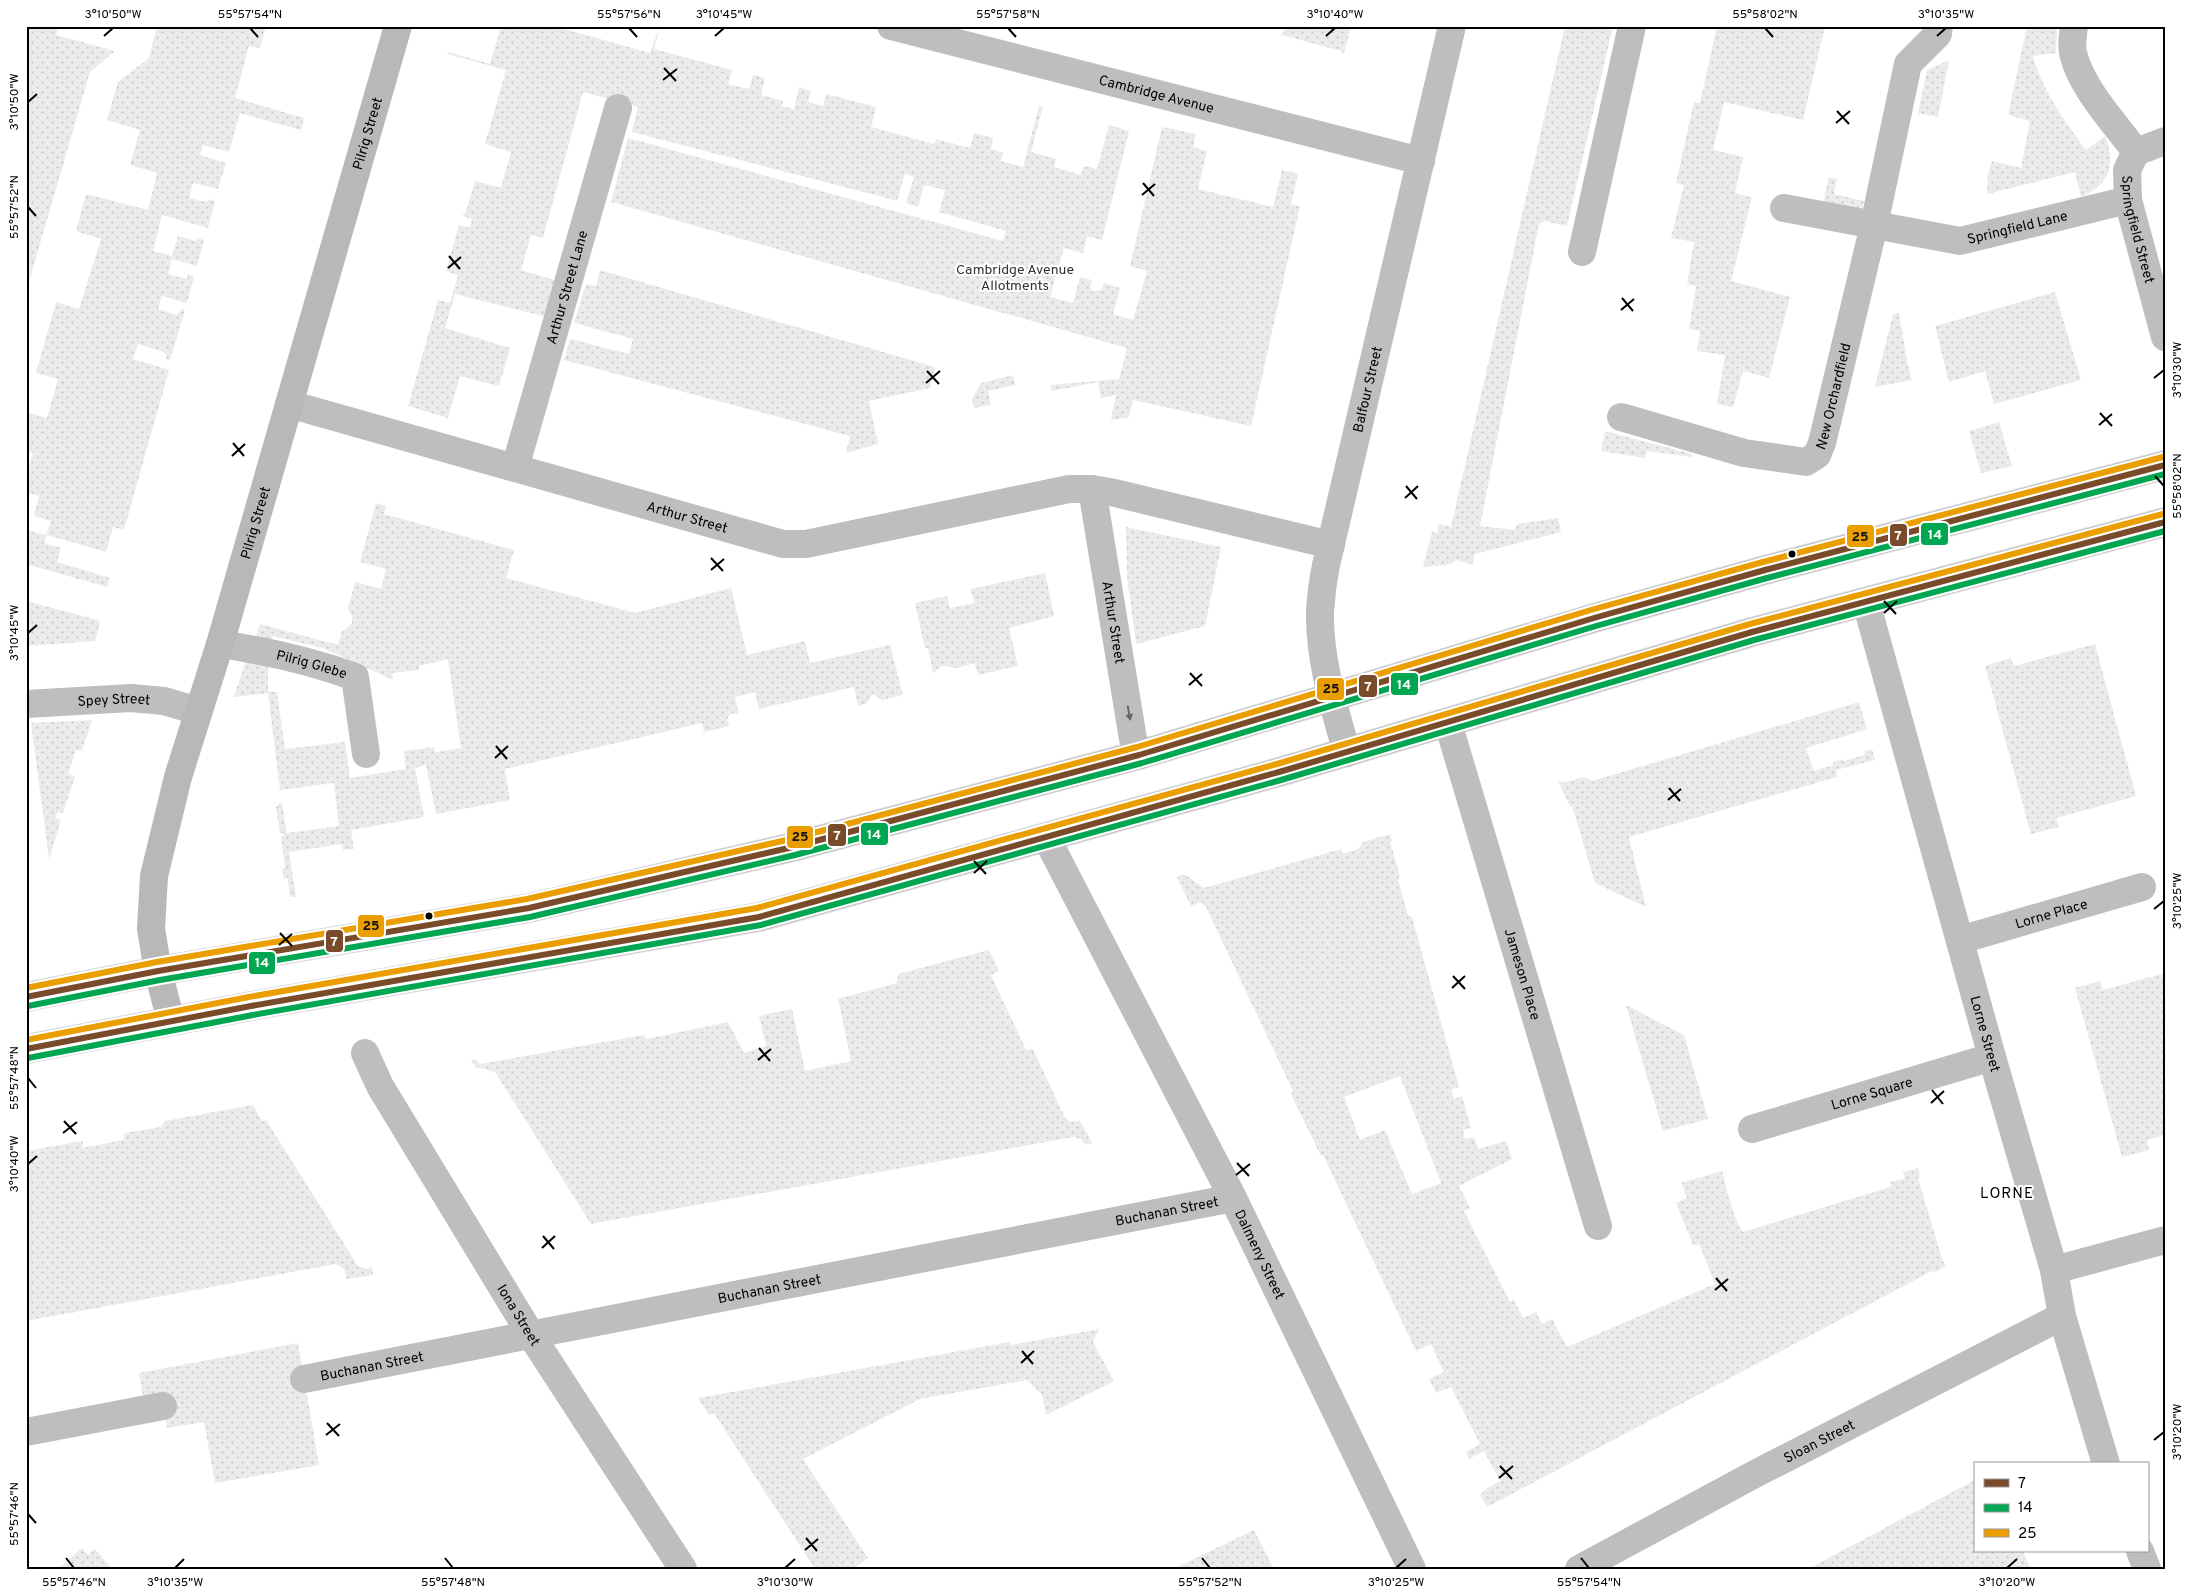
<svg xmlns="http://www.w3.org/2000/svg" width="2191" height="1595" font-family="Overpass,sans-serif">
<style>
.grass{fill:url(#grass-dots);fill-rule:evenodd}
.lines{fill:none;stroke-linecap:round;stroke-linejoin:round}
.primary-casing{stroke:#dbdbdb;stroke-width:30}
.street{stroke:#bebebe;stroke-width:28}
.secondary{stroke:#b8b8b8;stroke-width:28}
.primary{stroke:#bebebe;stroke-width:28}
.bus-1-casing{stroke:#fff;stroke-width:10}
.bus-2-casing{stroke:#fff;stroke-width:10}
.bus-3-casing{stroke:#fff;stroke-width:10}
.bus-1{stroke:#7a4b2a;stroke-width:6}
.bus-2{stroke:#00a651;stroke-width:6}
.bus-3{stroke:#eb9e00;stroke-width:6}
.oneway{fill:#686868}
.ticks{fill:none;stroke:#000;stroke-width:2}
.bus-dot{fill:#000;stroke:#fff;stroke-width:2}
.labels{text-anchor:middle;stroke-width:4;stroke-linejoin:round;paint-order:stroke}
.street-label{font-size:14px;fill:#000;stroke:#fff}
.park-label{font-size:14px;fill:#323232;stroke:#fff}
.neighbourhood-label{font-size:15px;letter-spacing:1px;fill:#000;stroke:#fff}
.line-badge{stroke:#fff;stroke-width:2}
.badge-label{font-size:14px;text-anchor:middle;font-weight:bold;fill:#fff}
.pale-badge-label{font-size:14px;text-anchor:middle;font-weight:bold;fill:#111}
.neatline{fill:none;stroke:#000;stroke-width:2}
.ticks-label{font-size:12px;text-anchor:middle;fill:#000}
</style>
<defs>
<pattern id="grass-dots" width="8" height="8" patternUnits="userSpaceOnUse" patternTransform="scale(1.25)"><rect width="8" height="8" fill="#ebebeb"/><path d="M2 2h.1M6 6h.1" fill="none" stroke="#c8c8c8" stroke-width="1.8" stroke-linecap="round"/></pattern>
</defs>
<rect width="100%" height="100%" fill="#fff"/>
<!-- grass -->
<g class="grass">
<polygon points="26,26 59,26 56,35 115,51 90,72 26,292"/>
<polygon points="157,26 266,26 260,48 249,46 235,98 304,118 301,130 240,113 229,152 203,145 200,155 226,163 218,189 193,183 189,198 207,202 208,199 215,201 208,228 162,215 153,251 172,256 178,236 196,241 197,238 204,240 197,266 172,259 168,274 187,279 188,274 194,276 187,303 162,296 158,309 177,315 182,309 185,310 170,360 166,359 167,356 164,352 138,344 133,359 169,370 124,530 113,527 106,552 47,535 44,543 61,548 57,562 110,578 107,587 26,564 26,541 29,531 46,535 51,521 34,516 39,496 26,492 26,477 33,453 26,451 26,412 47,418 58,379 36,373 56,302 79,309 101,239 76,231 86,194 148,210 157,173 130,165 140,130 107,120 118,82 149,58"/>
<polygon points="501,26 554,26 650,53 660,26 654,49 732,70 728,84 749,89 753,75 765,78 761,95 783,101 782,106 794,109 799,87 811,91 808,102 823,106 826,94 876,107 871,127 934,144 936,139 970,148 974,133 993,138 991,149 1003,153 1001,161 1023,167 1039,106 1043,107 1031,152 1056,159 1054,167 1081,175 1084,166 1097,169 1109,125 1129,131 1102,240 1087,236 1083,253 1064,248 1050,297 1073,303 1080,277 1092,280 1090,287 1093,291 1102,290 1104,283 1120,288 1113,314 1133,320 1147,271 1130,266 1162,127 1196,134 1193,147 1207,151 1198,189 1273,207 1282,170 1298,174 1291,204 1300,206 1251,426 1133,400 1129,417 1111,420 1116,395 1101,398 1098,382 1052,391 1050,385 1119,379 1127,348 611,202 628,138 1003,241 1006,231 939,212 945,190 924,185 918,207 906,203 914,177 905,174 897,201 875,195 632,132 638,107 583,92 543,238 531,235 521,270 558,281 547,317 455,294 445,328 510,348 499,386 460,376 448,418 408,406 438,300 450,303 458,275 446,271 459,225 470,228 472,219 462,216 466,212 475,181 501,188 511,152 485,144 506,70 447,54 448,52 490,64"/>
<polygon points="1282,26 1351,26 1344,54 1341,51 1282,35 1285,27"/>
<polygon points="1565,26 1613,26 1567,226 1544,221 1539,224 1480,526 1515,530 1517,524 1558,518 1561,532 1475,554 1472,565 1457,560 1447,565 1423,567 1432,532 1437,533 1439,524 1451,527"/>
<polygon points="1717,26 1825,26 1803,120 1724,102 1713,150 1743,157 1735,193 1752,197 1731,281 1790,297 1769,378 1743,371 1733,407 1717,404 1725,355 1697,351 1700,331 1689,329 1696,286 1687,284 1694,242 1671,238 1684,185 1676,183 1694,102 1700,103"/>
<path d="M 2027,26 L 2057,26 L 2056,53 L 2033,56 C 2043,92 2064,120 2086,150 L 2105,136 C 2116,165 2110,184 2081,197 L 2075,172 L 1987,194 L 1988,174 L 1992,161 L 2021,168 L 2030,121 L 2008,115 Z"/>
<polygon points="1949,60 1938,117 1918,113 1927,70"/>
<polygon points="1829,177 1837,179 1834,194 1864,201 1861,212 1823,203"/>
<polygon points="600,270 935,367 930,388 869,401 878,444 846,453 850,436 564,360 570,339 629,354 633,339 574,323 586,284 596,286"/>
<polygon points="2055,292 2081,380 1994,404 1985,371 1949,382 1935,326"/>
<polygon points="1899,313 1908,366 1912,380 1875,387 1893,314"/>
<polygon points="1013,375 1015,385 988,391 991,405 974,408 972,399 981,383"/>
<polygon points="1999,422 2012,466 1981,473 1969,431"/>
<polygon points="1605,431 1692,454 1692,457 1647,451 1645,458 1601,451"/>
<polygon points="376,503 386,506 384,514 514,550 506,578 635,613 731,588 747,655 805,641 810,663 890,645 903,695 882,700 873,694 866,704 858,706 854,687 759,709 755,692 735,697 739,715 734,713 729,715 727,721 730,726 704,732 702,723 505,769 510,800 436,814 426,765 415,768 424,817 351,830 354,849 343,850 342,844 289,852 296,897 290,897 288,881 289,878 284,878 282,868 285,868 281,836 284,836 284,833 280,833 276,807 278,806 278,804 282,803 287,833 339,826 334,783 280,790 268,693 234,697 246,660 268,667 268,692 277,692 285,749 345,742 350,778 406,769 404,751 434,747 435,752 461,748 448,659 419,666 419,670 392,673 393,680 323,648 273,636 270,642 256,637 260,624 338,645 342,631 347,629 352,623 352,616 348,609 355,582 381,589 386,569 360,562"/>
<polygon points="1126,527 1221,547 1205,626 1136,644 1127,576"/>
<path d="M 1045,573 L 1054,616 L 1009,628 L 1018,666 L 978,675 L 975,663 C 969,664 960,668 955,668 C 941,666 945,663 933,673 L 928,648 L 925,648 L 915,603 L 947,596 L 950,608 L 974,603 L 971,589 Z"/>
<polygon points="26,601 98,620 100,623 95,641 26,646"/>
<polygon points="2095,644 2136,796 2056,818 2059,827 2031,834 1985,666 2011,658 2014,666"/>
<polygon points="1859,702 1867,729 1806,748 1814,771 1833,765 1833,762 1842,759 1844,761 1865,755 1865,751 1872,749 1875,760 1836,770 1837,777 1629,837 1646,907 1595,883 1572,806 1570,807 1558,781 1562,783 1584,777 1592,781"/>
<polygon points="92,720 82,751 76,750 68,774 75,776 63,813 58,812 55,818 61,820 49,859 31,723"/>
<path d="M 1390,834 L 1392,841 L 1390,842 L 1400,876 L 1398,880 L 1408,915 L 1412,917 L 1459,1087 L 1451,1090 L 1454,1099 L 1462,1096 L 1471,1128 L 1463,1130 L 1465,1139 L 1474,1137 L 1478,1149 L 1506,1141 L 1512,1159 L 1459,1186 L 1470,1208 L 1464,1211 L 1510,1302 L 1514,1300 L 1523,1318 L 1536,1312 L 1542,1324 L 1552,1319 L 1567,1347 L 1715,1284 L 1699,1244 L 1693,1245 L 1676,1203 L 1687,1198 L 1681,1183 L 1722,1171 C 1728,1192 1731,1213 1743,1232 L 1891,1187 L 1890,1182 L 1905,1178 L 1903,1172 L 1918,1168 L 1920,1176 L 1918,1178 L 1942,1259 L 1946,1266 L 1936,1272 L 1932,1271 L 1487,1507 L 1480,1495 L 1486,1489 L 1500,1481 L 1484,1451 L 1469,1459 L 1466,1452 L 1480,1444 L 1451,1387 L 1436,1393 L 1429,1379 L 1444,1372 L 1431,1344 L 1416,1351 L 1323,1155 L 1321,1156 L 1291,1094 L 1293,1091 L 1206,907 L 1201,902 L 1191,906 L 1177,877 L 1184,874 L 1204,888 L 1341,849 L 1343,854 L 1358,849 L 1363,842 ZM 1400,1076 L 1441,1183 L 1412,1194 L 1385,1130 L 1360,1140 L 1344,1097 Z"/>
<polygon points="989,950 999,971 991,975 1026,1050 1033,1049 1064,1116 1070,1122 1080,1121 1092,1143 1086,1145 1081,1139 1074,1137 591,1224 495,1072 476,1067 471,1060 475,1059 480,1064 644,1035 646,1039 728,1022 744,1053 766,1046 759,1016 792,1009 805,1071 851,1061 838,999 897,983 898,974"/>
<polygon points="2165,973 2165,1135 2147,1140 2149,1150 2122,1157 2075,988 2100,981 2103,990"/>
<polygon points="1626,1005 1684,1035 1708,1119 1663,1131"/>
<polygon points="253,1105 262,1121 266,1120 358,1266 367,1269 372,1266 373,1275 347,1279 344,1269 336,1264 26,1321 26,1151 83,1141 82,1148 124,1140 124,1133 161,1127 165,1121"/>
<polygon points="1099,1329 1093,1342 1114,1381 1046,1415 1042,1395 1027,1380 920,1399 803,1459 868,1558 852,1569 815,1569 714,1413 709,1415 698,1398 1010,1342 1011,1345"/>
<polygon points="298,1343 319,1465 215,1483 204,1422 167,1428 162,1398 144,1401 139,1373"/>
<polygon points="1975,1480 1975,1551 2023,1551 2031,1569 1808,1569"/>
<polygon points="1254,1530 1274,1569 1173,1569"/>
<polygon points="82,1548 88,1555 95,1549 112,1569 58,1569"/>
</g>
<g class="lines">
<!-- primary casing -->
<g class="primary-casing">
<g id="primary">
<polyline points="26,997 158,971 529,908 793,847 1139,755 1594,618 1765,570 2165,465"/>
<polyline points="26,1049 251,1006 759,917 1279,772 1752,632 2165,522"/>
</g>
</g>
<!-- street -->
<g class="street">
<path id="s1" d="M 891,26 L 1421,161"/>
<path id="s2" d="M 2074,26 C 2073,35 2071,45 2073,53 C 2081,88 2115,123 2136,152 L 2127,170 L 2128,200 L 2165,337"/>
<polyline points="2136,152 2165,141"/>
<path id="s3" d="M 1784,208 L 1960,241 L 2128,200"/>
<polyline points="1582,252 1632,26"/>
<path id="s4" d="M 289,404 L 783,544 L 806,544 L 1069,489 L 1092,489 L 1115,493 L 1331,545"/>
<path id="s5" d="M 1621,417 L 1744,453 L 1806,462 L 1817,455 L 1822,443 L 1874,225 L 1908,64 L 1938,34 L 1939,26"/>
<path id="s6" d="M 515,468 L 618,108"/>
<path id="s7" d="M 1092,489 L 1133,739 L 1139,755"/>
<path id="s8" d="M 1866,602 L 1992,1057 L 2054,1270 L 2062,1316 L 2106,1464"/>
<path id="s9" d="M 220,644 C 266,651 311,661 355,677 L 366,754"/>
<path id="s10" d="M 26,704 L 131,698 L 164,701 L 198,711"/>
<path id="s11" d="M 1448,723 L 1598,1226"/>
<path id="s12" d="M 1347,753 C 1334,707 1319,659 1320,611 C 1321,596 1323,580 1326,565 L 1452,26"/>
<path id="s13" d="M 1046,837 L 1233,1198 L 1412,1569"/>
<path id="s14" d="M 1960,940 L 2142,887"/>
<path id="s15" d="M 365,1053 L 380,1086 L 531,1335 L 683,1569"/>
<path id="s16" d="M 1752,1129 L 1992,1057"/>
<polyline points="2054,1270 2165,1240"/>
<path id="s17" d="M 304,1379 L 1233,1198"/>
<polyline points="26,1432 163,1406"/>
<polyline points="2140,1551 2147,1569"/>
<path id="s18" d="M 1579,1569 L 1753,1475 L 2062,1316"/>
</g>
<!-- secondary -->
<path class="secondary" id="s19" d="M 171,1021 L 158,971 L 151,929 L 154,876 L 178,777 L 220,644 L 398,26"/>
<!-- primary -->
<use href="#primary" class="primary"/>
<!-- bus-1 casing -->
<g class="bus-1-casing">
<g id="bus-1">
<polyline points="26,997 158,971 529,908 793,847 1139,755 1594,618 1765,570 2165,465"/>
<polyline points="26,1049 251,1006 759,917 1279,772 1752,632 2165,522"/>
</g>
</g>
<!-- bus-2 casing -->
<g class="bus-2-casing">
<g id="bus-2">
<polyline points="28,1006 160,980 530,917 795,855 1142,763 1596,626 1767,578 2165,474"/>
<polyline points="28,1058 253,1015 761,925 1281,780 1754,640 2165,531"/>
</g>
</g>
<!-- bus-3 casing -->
<g class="bus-3-casing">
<g id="bus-3">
<polyline points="26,988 157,962 527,899 791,839 1137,747 1591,610 1763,562 2163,457"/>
<polyline points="26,1040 249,997 757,908 1277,764 1750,624 2163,514"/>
</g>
</g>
<!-- bus-1 -->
<use href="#bus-1" class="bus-1"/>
<!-- bus-2 -->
<use href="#bus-2" class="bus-2"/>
<!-- bus-3 -->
<use href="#bus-3" class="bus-3"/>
</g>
<!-- one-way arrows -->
<defs><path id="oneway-solid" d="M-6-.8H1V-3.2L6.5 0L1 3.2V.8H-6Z" transform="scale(1.25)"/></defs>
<use class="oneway" href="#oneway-solid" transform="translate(1129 713) rotate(80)"/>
<!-- ticks -->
<path class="ticks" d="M 250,28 L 258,37M 629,28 L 637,37M 1008,28 L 1016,37M 1765,28 L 1773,37M 104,36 L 113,28M 715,36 L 724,28M 1326,36 L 1335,28M 1937,36 L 1946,28M 664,68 L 676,81M 663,80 L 677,69M 28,102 L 37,94M 1837,111 L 1849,124M 1836,123 L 1850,111M 1143,183 L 1154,196M 1142,195 L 1155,184M 28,207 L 36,216M 449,256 L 460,269M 448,268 L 461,257M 1622,298 L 1633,311M 1621,310 L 1634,299M 927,371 L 939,384M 2154,378 L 2164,370M 926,383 L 940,371M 2100,413 L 2112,426M 2099,425 L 2112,414M 233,443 L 244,456M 232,456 L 245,444M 2155,476 L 2164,486M 1406,486 L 1417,499M 1405,498 L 1418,486M 711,558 L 723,571M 711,570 L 724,559M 1884,601 L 1896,614M 1884,613 L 1897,601M 28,633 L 37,625M 1190,673 L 1202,686M 1189,685 L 1202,674M 496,746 L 507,759M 495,758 L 508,746M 1669,788 L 1680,801M 1668,800 L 1681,789M 974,861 L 986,874M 974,873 L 987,861M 2154,909 L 2164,901M 280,933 L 292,946M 279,945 L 292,934M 1453,976 L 1465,989M 1452,988 L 1465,976M 759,1048 L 770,1061M 758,1060 L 771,1049M 28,1078 L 36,1088M 1932,1090 L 1943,1104M 1931,1103 L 1944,1091M 64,1121 L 76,1134M 63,1133 L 77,1122M 1237,1163 L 1249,1176M 28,1164 L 37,1156M 1236,1175 L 1250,1164M 543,1236 L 554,1249M 542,1248 L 555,1236M 1716,1278 L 1727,1291M 1715,1290 L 1728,1279M 1022,1351 L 1033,1364M 1021,1363 L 1034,1351M 327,1423 L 339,1436M 326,1435 L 340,1424M 2154,1440 L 2164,1432M 1500,1466 L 1512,1479M 1499,1478 L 1513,1466M 28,1514 L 36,1523M 806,1538 L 817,1551M 805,1550 L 818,1539M 66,1558 L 74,1568M 445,1558 L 453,1568M 1202,1558 L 1210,1568M 1581,1558 L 1589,1568M 175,1568 L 184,1559M 785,1568 L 795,1559M 1396,1568 L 1406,1559M 2007,1568 L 2017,1559"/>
<!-- markers -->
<g class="bus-dot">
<circle cx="1792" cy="554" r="4.5"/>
<circle cx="429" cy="916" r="4.5"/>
</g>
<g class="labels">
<!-- street labels -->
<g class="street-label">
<text dy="5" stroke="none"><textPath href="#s1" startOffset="274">Cambridge Avenue</textPath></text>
<text dy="5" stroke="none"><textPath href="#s19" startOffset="920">Pilrig Street</textPath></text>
<text dy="5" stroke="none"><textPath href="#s3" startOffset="238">Springfield Lane</textPath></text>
<text dy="5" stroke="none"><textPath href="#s2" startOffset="226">Springfield Street</textPath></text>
<text dy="5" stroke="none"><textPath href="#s6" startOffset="188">Arthur Street Lane</textPath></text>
<text dy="5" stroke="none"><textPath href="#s12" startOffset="372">Balfour Street</textPath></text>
<text dy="5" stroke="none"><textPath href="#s5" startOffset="265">New Orchardfield</textPath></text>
<text dy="5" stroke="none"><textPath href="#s4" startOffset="414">Arthur Street</textPath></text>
<text dy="5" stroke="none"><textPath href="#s19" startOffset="515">Pilrig Street</textPath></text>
<text dy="5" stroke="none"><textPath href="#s7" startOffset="135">Arthur Street</textPath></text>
<text dy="5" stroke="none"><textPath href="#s9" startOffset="94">Pilrig Glebe</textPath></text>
<text dy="5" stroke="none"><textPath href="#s10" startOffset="88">Spey Street</textPath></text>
<text dy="5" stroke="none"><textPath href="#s14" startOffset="95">Lorne Place</textPath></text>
<text dy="5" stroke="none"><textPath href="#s11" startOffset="262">Jameson Place</textPath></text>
<text dy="5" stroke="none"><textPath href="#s8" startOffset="448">Lorne Street</textPath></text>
<text dy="5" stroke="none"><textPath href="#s16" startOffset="125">Lorne Square</textPath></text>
<text dy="5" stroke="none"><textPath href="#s17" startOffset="879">Buchanan Street</textPath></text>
<text dy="5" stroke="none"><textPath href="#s13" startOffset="469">Dalmeny Street</textPath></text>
<text dy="5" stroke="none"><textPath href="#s17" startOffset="474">Buchanan Street</textPath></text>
<text dy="5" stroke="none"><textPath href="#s15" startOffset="304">Iona Street</textPath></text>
<text dy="5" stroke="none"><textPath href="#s17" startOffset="69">Buchanan Street</textPath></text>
<text dy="5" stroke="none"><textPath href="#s18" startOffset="272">Sloan Street</textPath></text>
</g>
<!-- park labels -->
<g class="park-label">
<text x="1015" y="274">Cambridge Avenue<tspan x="1015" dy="16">Allotments</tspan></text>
</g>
<!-- neighbourhood labels -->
<g class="neighbourhood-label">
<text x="2007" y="1198">LORNE</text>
</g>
</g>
<g class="line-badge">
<rect x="1920" y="522" width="29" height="24" rx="5" fill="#00a651"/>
<rect x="1889" y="523" width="19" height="24" rx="5" fill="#7a4b2a"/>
<rect x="1846" y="524" width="29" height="24" rx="5" fill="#eb9e00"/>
<rect x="1390" y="672" width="29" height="24" rx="5" fill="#00a651"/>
<rect x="1358" y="674" width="20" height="24" rx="5" fill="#7a4b2a"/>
<rect x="1316" y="677" width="29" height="24" rx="5" fill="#eb9e00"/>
<rect x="860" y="822" width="29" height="24" rx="5" fill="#00a651"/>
<rect x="827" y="823" width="20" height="24" rx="5" fill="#7a4b2a"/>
<rect x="786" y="825" width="28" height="24" rx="5" fill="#eb9e00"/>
<rect x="357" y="914" width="28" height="24" rx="5" fill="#eb9e00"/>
<rect x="325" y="929" width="19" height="24" rx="5" fill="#7a4b2a"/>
<rect x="248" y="951" width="28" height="24" rx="5" fill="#00a651"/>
</g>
<g class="badge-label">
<text x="1935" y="539">14</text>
<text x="1898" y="540">7</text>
<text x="1404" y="689">14</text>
<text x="1368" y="691">7</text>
<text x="874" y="839">14</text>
<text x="837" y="840">7</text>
<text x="334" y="946">7</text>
<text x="262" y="967">14</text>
</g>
<g class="pale-badge-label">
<text x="1860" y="541">25</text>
<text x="1331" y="693">25</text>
<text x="800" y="841">25</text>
<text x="371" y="930">25</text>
</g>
<!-- border -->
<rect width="2191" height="1595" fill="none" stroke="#ffffff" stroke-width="55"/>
<!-- legend -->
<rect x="1974" y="1462" width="175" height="90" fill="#ffffff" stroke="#999999"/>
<rect x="1984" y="1479" width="25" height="8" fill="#7a4b2a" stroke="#999999"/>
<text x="2018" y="1488" font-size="15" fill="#000000">7</text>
<rect x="1984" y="1504" width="25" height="8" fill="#00a651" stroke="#999999"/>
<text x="2018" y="1512" font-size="15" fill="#000000">14</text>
<rect x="1984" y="1529" width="25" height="8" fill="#eb9e00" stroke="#999999"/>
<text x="2018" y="1538" font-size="15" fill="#000000">25</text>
<rect x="28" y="28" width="2136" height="1540" class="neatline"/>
<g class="ticks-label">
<text x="113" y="18">3°10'50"W</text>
<text x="250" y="18">55°57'54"N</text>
<text x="629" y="18">55°57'56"N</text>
<text x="724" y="18">3°10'45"W</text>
<text x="1008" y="18">55°57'58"N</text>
<text x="1335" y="18">3°10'40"W</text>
<text x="1765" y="18">55°58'02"N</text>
<text x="1946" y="18">3°10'35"W</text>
<text transform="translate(14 102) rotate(-90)" y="4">3°10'50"W</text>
<text transform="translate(14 207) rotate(-90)" y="4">55°57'52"N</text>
<text transform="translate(2177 370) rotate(-90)" y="4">3°10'30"W</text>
<text transform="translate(2177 486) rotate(-90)" y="4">55°58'02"N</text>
<text transform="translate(14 633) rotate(-90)" y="4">3°10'45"W</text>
<text transform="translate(2177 901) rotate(-90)" y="4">3°10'25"W</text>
<text transform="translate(14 1078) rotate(-90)" y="4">55°57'48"N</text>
<text transform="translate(14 1164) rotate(-90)" y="4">3°10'40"W</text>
<text transform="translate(2177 1432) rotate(-90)" y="4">3°10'20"W</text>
<text transform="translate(14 1514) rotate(-90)" y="4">55°57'46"N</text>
<text x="74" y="1586">55°57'46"N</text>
<text x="175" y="1586">3°10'35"W</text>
<text x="453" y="1586">55°57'48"N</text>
<text x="785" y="1586">3°10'30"W</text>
<text x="1210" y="1586">55°57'52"N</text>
<text x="1396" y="1586">3°10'25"W</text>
<text x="1589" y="1586">55°57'54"N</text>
<text x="2007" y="1586">3°10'20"W</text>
</g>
</svg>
